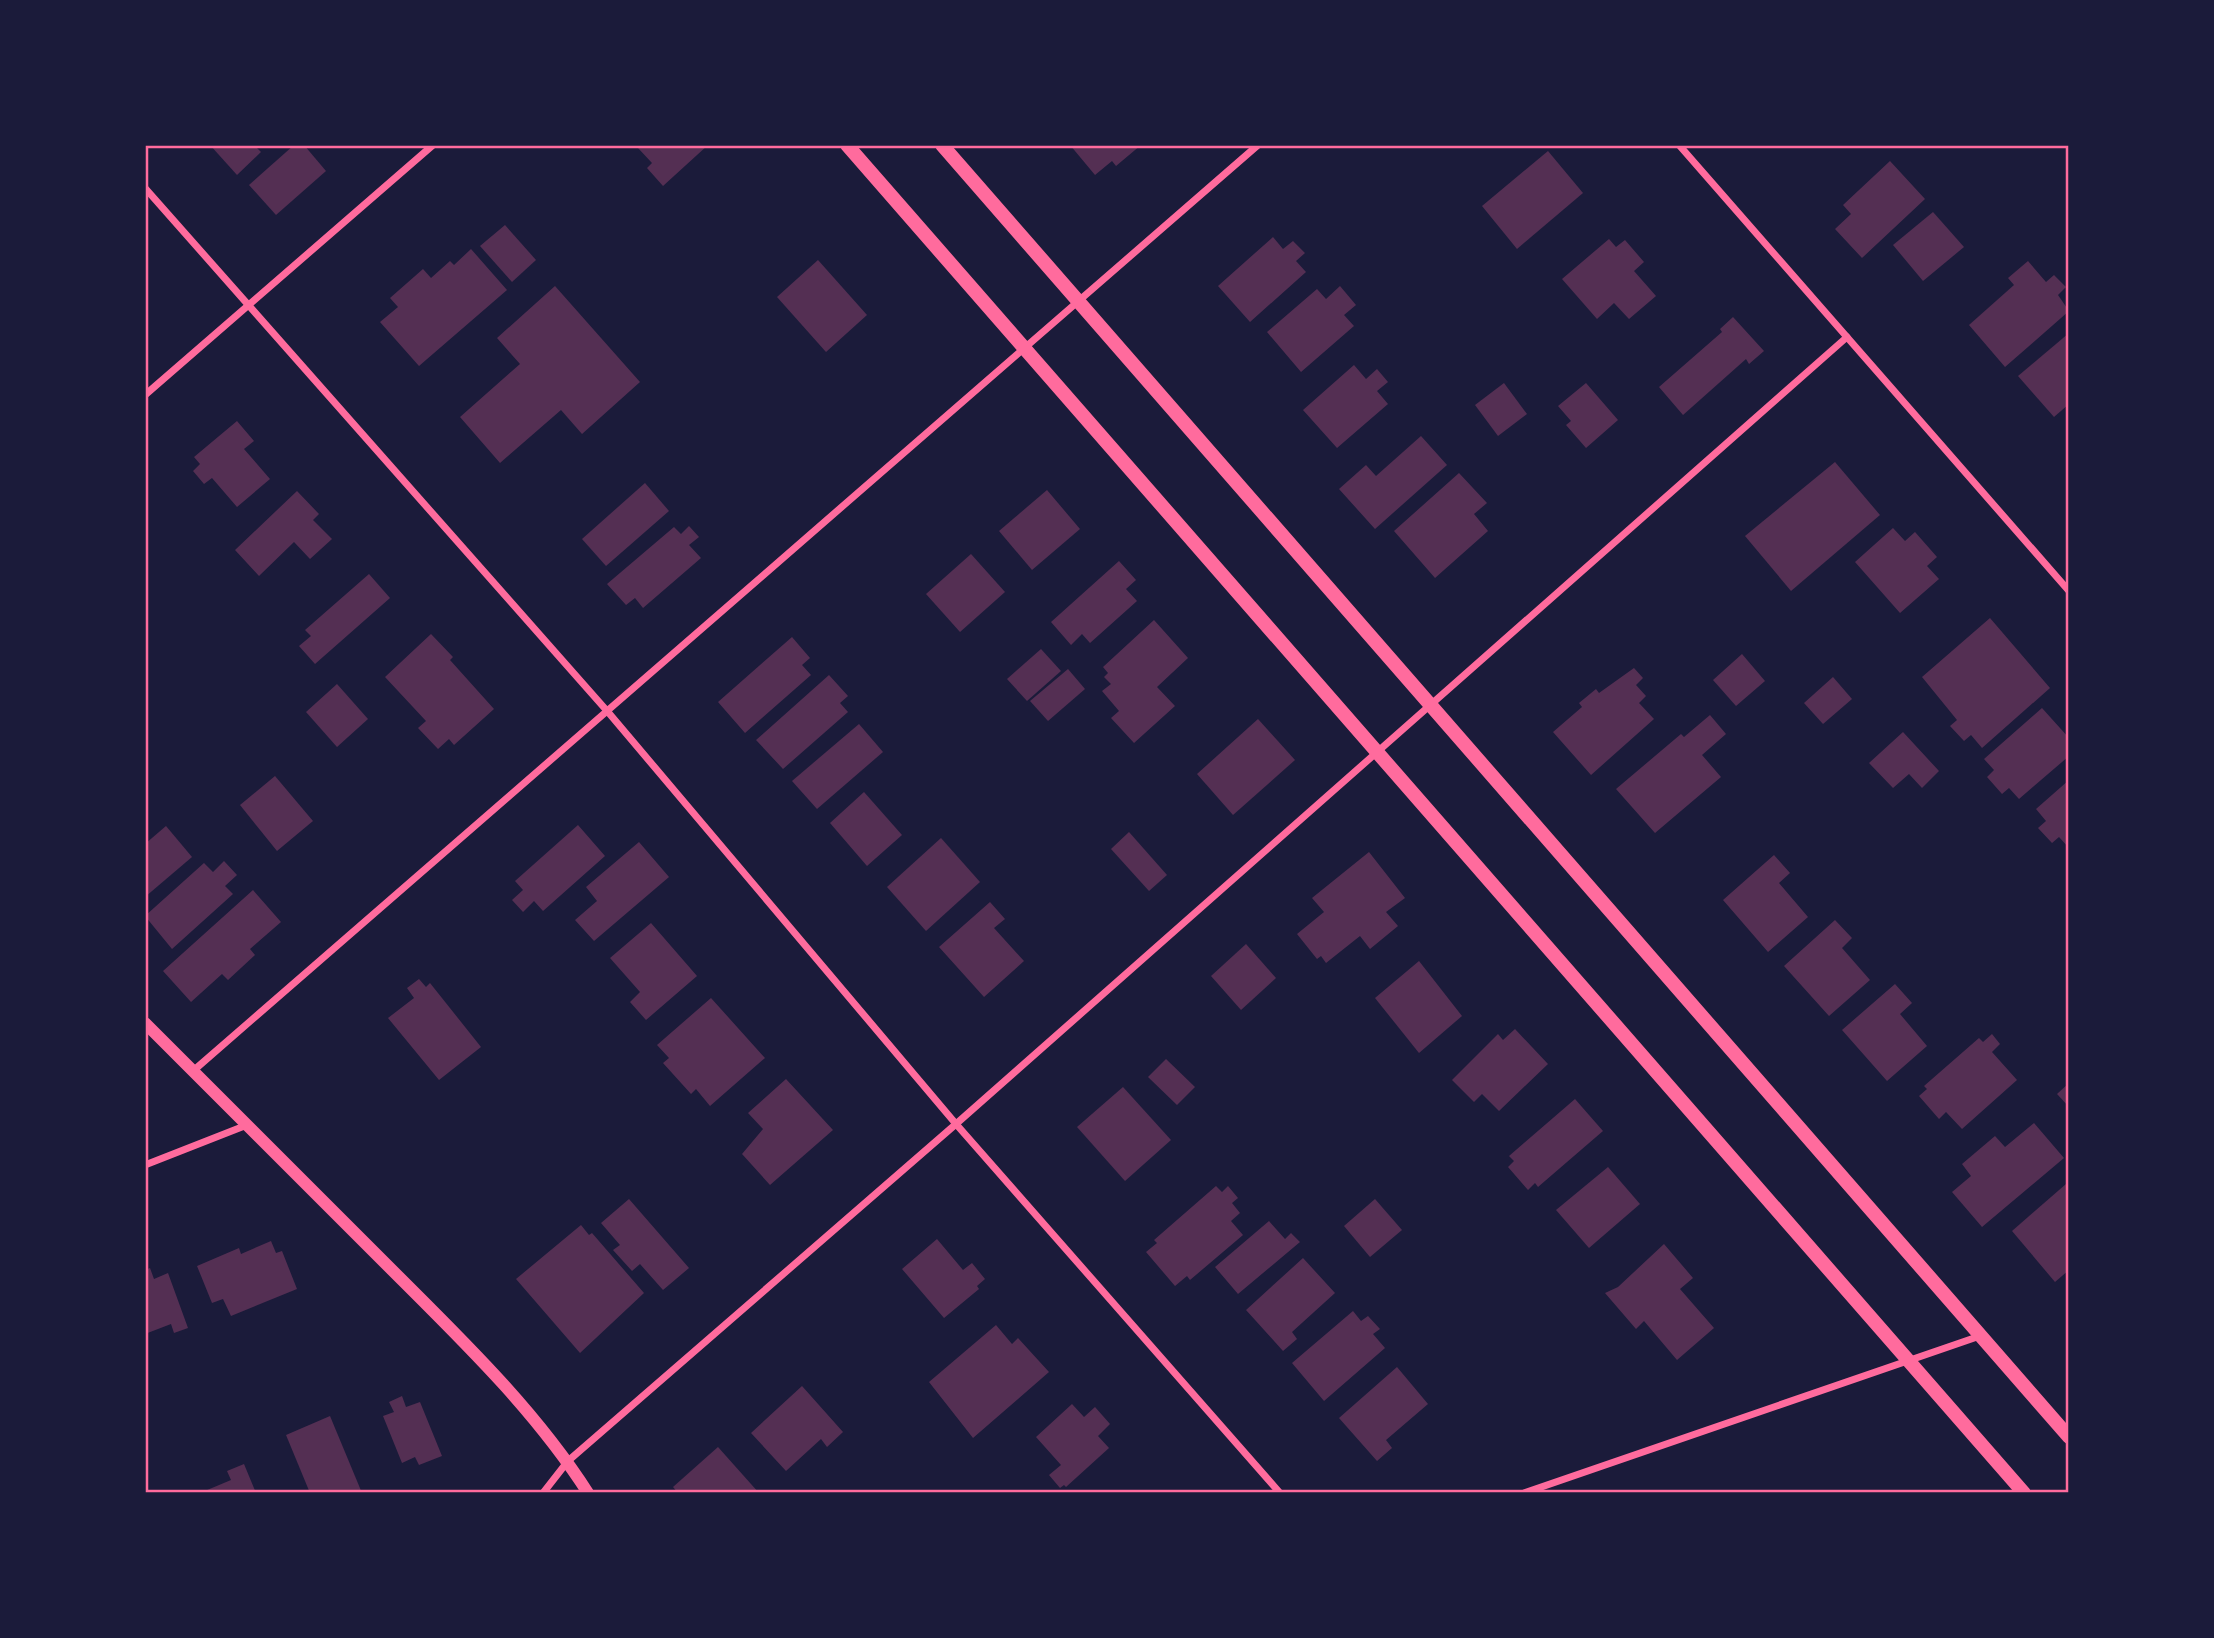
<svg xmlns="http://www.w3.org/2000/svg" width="2214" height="1638" font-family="Signika,sans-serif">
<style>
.building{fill:#542f53}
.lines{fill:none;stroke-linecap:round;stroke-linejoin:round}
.minor{stroke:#ff6b9d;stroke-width:7}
.tertiary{stroke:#ff6b9d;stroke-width:12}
.secondary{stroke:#ff6b9d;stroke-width:14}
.neatline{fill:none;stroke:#ff6b9d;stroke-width:2.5}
</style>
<rect width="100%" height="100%" fill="#1b1b3a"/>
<!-- building -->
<g class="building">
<polygon points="210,145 254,145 261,152 237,175"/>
<polygon points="294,145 304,145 326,171 276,215 249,185"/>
<polygon points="641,145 708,145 663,186 647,168 652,163 638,148"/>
<polygon points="1070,145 1141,145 1116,166 1112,161 1095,175"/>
<polygon points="1548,151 1583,193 1517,249 1482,206"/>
<polygon points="1890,161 1925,199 1862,258 1835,229 1851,214 1843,205"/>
<polygon points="1933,212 1964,247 1923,281 1893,245"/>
<polygon points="505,225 536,260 512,282 480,246"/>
<polygon points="1273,237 1283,249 1293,241 1305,253 1296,261 1306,272 1250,322 1218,286"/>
<polygon points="1609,239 1616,247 1625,240 1644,262 1634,271 1656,296 1629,319 1614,303 1597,319 1562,279"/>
<polygon points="471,249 507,290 419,366 380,322 398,307 390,298 423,269 431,278 450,261 454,265"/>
<polygon points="818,260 867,315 826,352 777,297"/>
<polygon points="2028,261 2046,282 2054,275 2066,287 2058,295 2069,311 2005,367 1969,325 2014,285 2008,278"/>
<polygon points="555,286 640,382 582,434 561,410 500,463 460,417 520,364 497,338"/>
<polygon points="1340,286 1356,305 1344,315 1354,326 1301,372 1267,332 1317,289 1326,299"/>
<polygon points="1733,317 1764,351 1749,364 1746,359 1683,415 1659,387 1722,332 1720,329"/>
<polygon points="2069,333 2069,404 2054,417 2018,376"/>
<polygon points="1354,365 1366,379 1377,369 1388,382 1377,391 1388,404 1337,448 1303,410"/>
<polygon points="1504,383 1527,414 1498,436 1475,405"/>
<polygon points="1586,383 1618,420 1586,448 1566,425 1571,421 1558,406"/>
<polygon points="237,421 254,441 244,449 270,479 237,507 212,478 204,484 193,471 200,464 194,457"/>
<polygon points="1421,436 1447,465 1375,529 1339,489 1366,465 1376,476"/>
<polygon points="1835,462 1880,515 1791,591 1745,536"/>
<polygon points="1459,473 1487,503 1474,514 1488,531 1435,578 1394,531"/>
<polygon points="645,483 669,511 606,566 582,539"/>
<polygon points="1047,490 1080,529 1032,570 999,531"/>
<polygon points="297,491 319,514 313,520 332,539 310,559 294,542 259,576 235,550"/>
<polygon points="689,526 699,537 689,545 701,558 643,608 635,598 626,605 607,584 674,527 681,534"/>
<polygon points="1893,528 1905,541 1915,532 1937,557 1927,566 1939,579 1900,613 1855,562"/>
<polygon points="971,554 1005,592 960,632 926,594"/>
<polygon points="1119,561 1136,580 1126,589 1137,601 1090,643 1082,634 1071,645 1051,622"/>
<polygon points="369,574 390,598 315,664 299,646 311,636 305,630"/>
<polygon points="1990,618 2050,688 1982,748 1971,735 1964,741 1950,726 1957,720 1922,677"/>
<polygon points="1154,620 1188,658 1157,687 1175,706 1134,743 1111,718 1119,711 1102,691 1111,684 1104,677 1108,673 1103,667"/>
<polygon points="431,634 453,657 450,660 494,709 454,745 449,739 438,749 418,728 426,721 385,677"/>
<polygon points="792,637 810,658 802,665 811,675 745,733 718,702"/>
<polygon points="1041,649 1061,671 1027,701 1007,679"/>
<polygon points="1742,654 1765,681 1736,706 1713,680"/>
<polygon points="1634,668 1643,678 1636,685 1646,696 1639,703 1654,719 1591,775 1553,732 1582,707 1579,703 1596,689 1599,693"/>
<polygon points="1068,669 1085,689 1048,721 1030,701"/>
<polygon points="829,675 848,696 840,703 848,712 783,769 756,740"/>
<polygon points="1833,677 1852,699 1823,724 1804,703"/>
<polygon points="337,684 368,719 337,747 306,712"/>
<polygon points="2042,708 2069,738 2069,756 2019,799 2009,788 2002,794 1987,777 1994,770 1984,759"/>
<polygon points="1710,715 1726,734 1702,755 1721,777 1655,833 1616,789 1681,734 1684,737"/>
<polygon points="1258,719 1295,760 1233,815 1197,774"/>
<polygon points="859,724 883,752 817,809 792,781"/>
<polygon points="1903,732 1939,771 1922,788 1909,774 1893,788 1869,763"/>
<polygon points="275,776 313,821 277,851 240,805"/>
<polygon points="2069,780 2069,848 2059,837 2052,843 2038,828 2046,821 2036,809"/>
<polygon points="864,792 902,835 867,866 830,823"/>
<polygon points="578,825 605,856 543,911 534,901 523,912 512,900 523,890 515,881"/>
<polygon points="166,826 192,857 145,897 145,844"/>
<polygon points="1129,832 1167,875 1149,891 1111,849"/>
<polygon points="941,838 980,882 926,931 887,887"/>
<polygon points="639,842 669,877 594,941 575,920 597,901 586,887"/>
<polygon points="1369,852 1405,898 1386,912 1398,926 1370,949 1360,936 1326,963 1321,956 1317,959 1297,934 1324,912 1312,898"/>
<polygon points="1774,855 1790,873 1779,883 1808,917 1768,952 1723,900"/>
<polygon points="224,861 237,875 225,886 233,894 172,949 145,916 204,863 213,872"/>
<polygon points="253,890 281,922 250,949 255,955 228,980 222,974 191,1002 163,971"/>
<polygon points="990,902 1005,919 994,928 1024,961 984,997 939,947"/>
<polygon points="1835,920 1852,938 1842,948 1870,980 1829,1016 1784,966"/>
<polygon points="651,923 697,976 646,1020 630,1002 640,992 610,958"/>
<polygon points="1246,944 1276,978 1241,1010 1211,976"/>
<polygon points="1419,961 1462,1016 1419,1053 1375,998"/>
<polygon points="419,979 426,987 430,983 481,1047 439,1080 388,1018 414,998 407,988"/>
<polygon points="1895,984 1912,1003 1900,1014 1927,1046 1887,1081 1842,1030"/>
<polygon points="711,998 765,1058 710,1106 696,1089 691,1094 663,1063 669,1058 657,1045"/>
<polygon points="1515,1029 1548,1064 1499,1111 1482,1094 1474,1102 1452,1080 1498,1034 1503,1040"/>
<polygon points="1992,1034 2000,1044 1992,1052 2017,1080 1962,1129 1946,1112 1939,1119 1919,1096 1927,1089 1924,1086 1979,1038 1983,1042"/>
<polygon points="1166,1059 1195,1087 1177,1105 1148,1077"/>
<polygon points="786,1079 833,1130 770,1185 742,1154 763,1129 748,1113"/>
<polygon points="2069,1083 2069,1107 2057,1094"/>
<polygon points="1123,1087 1171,1140 1125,1181 1077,1127"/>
<polygon points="1575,1099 1603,1131 1538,1187 1535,1183 1528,1190 1508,1167 1514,1161 1509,1156"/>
<polygon points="2034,1123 2064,1158 1982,1227 1952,1192 1971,1176 1962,1164 1995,1136 2005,1147"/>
<polygon points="1608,1167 1640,1204 1589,1248 1556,1210"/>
<polygon points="2066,1184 2069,1187 2069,1270 2055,1282 2012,1231"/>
<polygon points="1216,1186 1222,1192 1228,1186 1238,1198 1232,1203 1240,1213 1231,1221 1243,1235 1190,1280 1187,1276 1175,1286 1146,1252 1157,1243 1154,1240"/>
<polygon points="629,1199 689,1268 663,1290 640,1264 632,1271 613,1250 620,1245 601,1223"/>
<polygon points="1375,1199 1402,1230 1370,1257 1344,1226"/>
<polygon points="1269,1221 1285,1239 1291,1233 1300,1242 1238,1294 1215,1267"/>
<polygon points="581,1225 589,1235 592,1233 644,1293 580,1353 516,1279"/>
<polygon points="937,1239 963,1270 972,1263 985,1279 977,1286 979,1289 944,1318 902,1269"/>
<polygon points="271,1241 276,1253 282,1251 297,1289 231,1316 223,1299 212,1303 197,1266 239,1248 241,1254"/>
<polygon points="1664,1244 1693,1278 1680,1289 1714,1328 1677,1360 1644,1321 1636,1329 1605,1293 1618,1287"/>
<polygon points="1303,1258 1335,1293 1292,1332 1297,1339 1283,1351 1246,1310"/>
<polygon points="150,1268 154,1279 168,1273 188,1328 174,1333 171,1324 145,1334 145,1270"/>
<polygon points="1353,1311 1361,1321 1368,1316 1380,1329 1373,1334 1385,1348 1324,1401 1292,1363"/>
<polygon points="996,1325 1012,1344 1018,1338 1049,1372 973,1438 929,1382"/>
<polygon points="1397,1367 1428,1404 1386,1440 1392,1448 1377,1461 1339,1418"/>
<polygon points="802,1386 843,1432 827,1447 821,1439 786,1471 751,1433"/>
<polygon points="402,1396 406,1407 420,1402 442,1456 419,1465 415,1457 402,1463 383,1416 394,1412 389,1402"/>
<polygon points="1072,1404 1084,1417 1095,1407 1110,1424 1098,1436 1109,1448 1066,1487 1064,1485 1060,1488 1049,1475 1061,1465 1036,1437"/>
<polygon points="330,1416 362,1493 310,1493 286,1435"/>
<polygon points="718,1447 759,1493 678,1493 673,1487"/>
<polygon points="244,1464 256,1493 200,1493 231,1480 227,1471"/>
</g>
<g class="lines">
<!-- minor -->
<g class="minor">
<polyline points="1679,145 2069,591"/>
<polyline points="145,188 608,712 956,1124 1280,1493"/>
<polyline points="145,395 433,145"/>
<polyline points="193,1071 1258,145"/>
<polyline points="145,1165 247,1125"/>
<polyline points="543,1493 568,1461 956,1124 1847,337"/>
<polyline points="1524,1493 1980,1336"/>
</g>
<!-- tertiary -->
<path class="tertiary" d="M 145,1023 C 227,1106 310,1188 392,1270 C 462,1340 535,1410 588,1493"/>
<!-- secondary -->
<g class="secondary">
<polyline points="847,145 2024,1493"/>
<polyline points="942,145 2069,1437"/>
</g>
</g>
<!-- border -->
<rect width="2214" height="1638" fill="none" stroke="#1b1b3a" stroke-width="294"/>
<rect x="147" y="147" width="1920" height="1344" class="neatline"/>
</svg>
